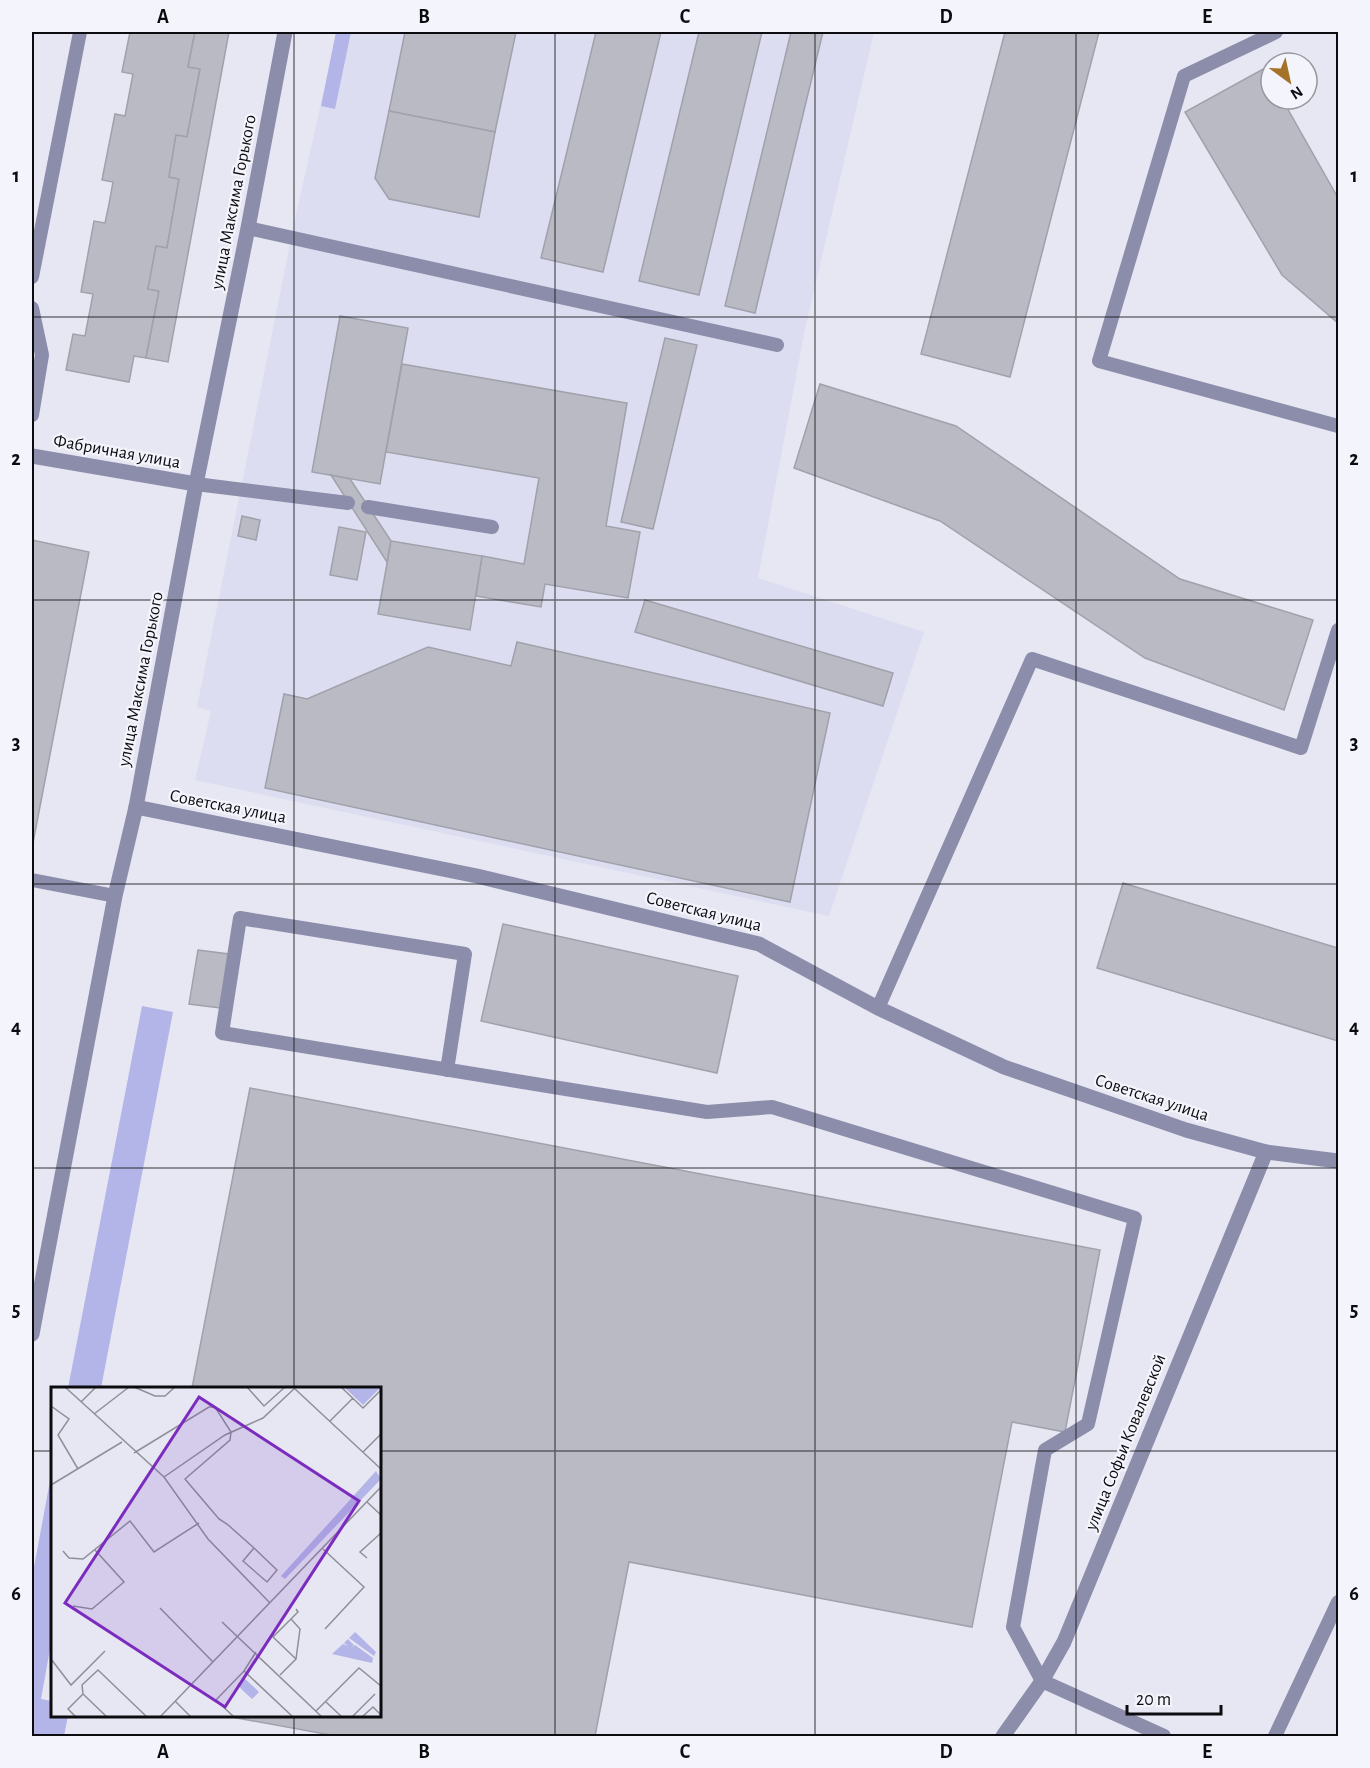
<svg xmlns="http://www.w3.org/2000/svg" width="1370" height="1768" font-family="'Alegreya Sans',sans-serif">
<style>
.built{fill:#dcddf0}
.green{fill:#b3b4e8}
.building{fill:#babac5;stroke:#a0a1ab;stroke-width:1.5}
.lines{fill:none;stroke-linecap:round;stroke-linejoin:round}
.service{stroke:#8c8dab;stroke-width:14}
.minor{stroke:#8c8dab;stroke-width:15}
.tertiary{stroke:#8c8dab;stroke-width:15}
.grid{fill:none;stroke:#0c0c10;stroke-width:1.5;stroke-opacity:0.55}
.labels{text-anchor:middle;stroke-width:4.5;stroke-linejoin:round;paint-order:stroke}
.street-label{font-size:18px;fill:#0c0c10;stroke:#f4f4fd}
.inset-road{fill:none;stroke:#8f8f98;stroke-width:1.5}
.view{fill:#7b2cbf;fill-opacity:0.15;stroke:#7b2cbf;stroke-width:3}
.inset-edge{fill:none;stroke:#0c0c10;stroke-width:3}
.neatline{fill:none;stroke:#0c0c10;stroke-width:2}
.grid-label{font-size:20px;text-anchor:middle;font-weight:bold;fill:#0c0c10}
</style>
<rect width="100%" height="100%" fill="#e6e7f2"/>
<!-- built -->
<polygon class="built" points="337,32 874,32 804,334 758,578 924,632 829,916 195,780 211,711 197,707 295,219"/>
<!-- green -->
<g class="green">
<polygon points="336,32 351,32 335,109 321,106"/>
<polygon points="142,1006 173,1012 101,1388 68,1388"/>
<polygon points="52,1470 52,1638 41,1699 52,1701 52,1716 68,1716 64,1736 32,1736 32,1578"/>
</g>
<!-- building -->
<g class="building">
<polygon points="130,32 195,32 188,67 200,69 187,137 176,135 169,177 179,179 167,248 156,246 148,289 159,291 146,358 134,356 129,382 66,370 73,334 85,336 93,294 81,292 94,221 105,223 109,204 113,182 102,180 115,114 125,116 133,74 122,72"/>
<polygon points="195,32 229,32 168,362 146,358 159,291 148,289 156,246 167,248 179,179 169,177 176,135 187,137 200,69 188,67"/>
<polygon points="405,32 516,32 495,132 389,111"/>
<polygon points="596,32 661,32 603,272 541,258"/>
<polygon points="699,32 762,32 699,295 639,281"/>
<polygon points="791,32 823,32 755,313 725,306"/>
<polygon points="1005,32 1099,32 1010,377 921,354"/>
<polygon points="1265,68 1271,79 1271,99 1282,99 1338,198 1338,323 1282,275 1185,112"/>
<polygon points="389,111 495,132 479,217 389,199 375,178"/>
<polygon points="340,316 408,328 380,484 312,472"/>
<polygon points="665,338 697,345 653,529 621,522"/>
<polygon points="402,364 627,403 606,526 640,532 628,598 545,584 541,607 476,596 482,556 524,564 539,478 386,452"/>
<polygon points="820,384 956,426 1180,579 1313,620 1284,710 1145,658 940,521 794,468"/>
<polygon points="331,475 350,479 391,541 387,562"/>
<polygon points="242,516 260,520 256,540 238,536"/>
<polygon points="339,527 366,532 357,580 330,575"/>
<polygon points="32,540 89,552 32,848"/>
<polygon points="391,541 482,556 470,630 378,614"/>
<polygon points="645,600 893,673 883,706 635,632"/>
<polygon points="517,642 830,713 790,902 265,788 284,694 307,699 428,647 511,666"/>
<polygon points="1123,883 1338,948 1338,1041 1097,968"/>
<polygon points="503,924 738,976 717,1073 481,1021"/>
<polygon points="198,950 229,954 220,1008 189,1004"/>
<polygon points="250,1088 1100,1250 1065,1432 1012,1422 972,1627 629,1562 595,1736 336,1736 226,1716 380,1716 380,1388 192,1388"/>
</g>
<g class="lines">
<!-- service -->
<g class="service">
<polyline points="1276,32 1184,76 1099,361 1338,426"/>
<polyline points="248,228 777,345"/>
<polyline points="32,277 80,32"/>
<polyline points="32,308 42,355 32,415"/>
<polyline points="196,484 348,503"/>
<polyline points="368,507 492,527"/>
<polyline points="32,880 115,896"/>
<polyline points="878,1008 1032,659 1301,748 1338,630"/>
<polyline points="447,1070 465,954 240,918 222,1033 707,1112 772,1107 1135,1218 1088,1424 1045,1450 1013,1627 1042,1681 1164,1736"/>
<polyline points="1275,1736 1338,1602"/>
</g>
<!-- minor -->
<g class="minor">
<polyline points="32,456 196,484"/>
<polyline points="1003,1736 1042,1681 1064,1642 1266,1152"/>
</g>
<!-- tertiary -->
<g class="tertiary">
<polyline points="136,807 477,876 759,944 878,1008 1004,1067 1186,1130 1266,1152 1338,1161"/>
<polyline points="32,1334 115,896 136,807 196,484 248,228 285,32"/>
</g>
</g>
<!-- grid -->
<path class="grid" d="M 294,32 L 294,1388M 555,32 L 555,1736M 815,32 L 815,1736M 1076,32 L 1076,1736M 32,317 L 1338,317M 32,600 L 1338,600M 32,884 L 1338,884M 32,1168 L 1338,1168M 32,1451 L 52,1451M 380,1451 L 1338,1451M 294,1716 L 294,1736"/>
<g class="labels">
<!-- street labels -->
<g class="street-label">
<text transform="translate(233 202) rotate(-79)" y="6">улица Максима Горького</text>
<text transform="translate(117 451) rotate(10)" y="6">Фабричная улица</text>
<text transform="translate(140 679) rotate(-79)" y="6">улица Максима Горького</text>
<text transform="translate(228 806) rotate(11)" y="6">Советская улица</text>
<text transform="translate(704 911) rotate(14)" y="6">Советская улица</text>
<text transform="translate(1152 1097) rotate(18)" y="6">Советская улица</text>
<text transform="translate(1125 1442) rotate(-68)" y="6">улица Софьи Ковалевской</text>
</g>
</g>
<!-- overview -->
<g transform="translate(51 1387)">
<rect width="330" height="330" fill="#e6e7f2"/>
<path d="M 293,0 L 330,0 L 312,18 ZM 325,84 L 330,92 L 234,192 L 230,189 ZM 304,245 L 325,265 L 323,269 L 298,251 ZM 297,252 L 303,258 L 300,261 L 304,258 L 322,271 L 321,276 L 281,267 L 292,257 L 297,259 L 293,256 ZM 193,291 L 204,301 L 199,306 L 204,301 L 208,305 L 201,312 L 186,298 Z" fill="#b3b4e8"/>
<path class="inset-road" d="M 14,0 L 113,90 L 157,152 L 219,216M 83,0 L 104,9 L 114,9 L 124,0M 196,0 L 213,19 L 234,0M 290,0 L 312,21 L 330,3M 243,1 L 330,82M 30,15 L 45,0M 0,19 L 18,32 L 7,48 L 27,82M 43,27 L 78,0M 279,34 L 302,11M 312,65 L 330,47M 83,66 L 158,20 L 164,20 L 180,45 L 179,53 L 134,92 L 168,132 L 176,137 L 203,161 L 226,183 L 216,195 L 192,174 L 203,161M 113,90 L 174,48 L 212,31 L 245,0M 0,98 L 71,55M 316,115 L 330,128M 272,162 L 313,200 L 274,242M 12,164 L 18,171 L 32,172 L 79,134 L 103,165 L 148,136M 316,171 L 309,165 L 330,146M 22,219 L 41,222 L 73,195 L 44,163M 109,221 L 162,275M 240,232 L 249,242 L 245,272M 171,235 L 271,330M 205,265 L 193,284 L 242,330M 0,272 L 20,298 L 54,264M 229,288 L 245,272 L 222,250 L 247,225 L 245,222M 32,307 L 56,330M 124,314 L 140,330M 275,315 L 291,330M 265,324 L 308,281 L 330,299M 25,330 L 17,322 L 32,307 L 31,298 L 47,283 L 96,330M 109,330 L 330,100M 183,330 L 165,313 L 193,284M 301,330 L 324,307M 311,330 L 322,320 L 330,328"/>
<path class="view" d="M 148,10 L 308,114 L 174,320 L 14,216 Z"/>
<rect width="330" height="330" class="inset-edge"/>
</g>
<!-- border -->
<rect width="1370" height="1768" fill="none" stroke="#f4f4fd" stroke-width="66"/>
<!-- north arrow -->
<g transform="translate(1289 81) rotate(147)"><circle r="28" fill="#f4f4fd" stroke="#97979e" stroke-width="1.5"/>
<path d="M0-4.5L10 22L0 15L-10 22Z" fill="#a47228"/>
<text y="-9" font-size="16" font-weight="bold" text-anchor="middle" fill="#0c0c10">N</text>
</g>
<!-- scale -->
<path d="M1127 1705v9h94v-9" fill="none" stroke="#0c0c10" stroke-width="3"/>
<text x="1136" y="1705" font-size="18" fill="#0c0c10" stroke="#f4f4fd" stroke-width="4.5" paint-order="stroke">20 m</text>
<rect x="33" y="33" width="1304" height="1702" class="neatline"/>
<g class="grid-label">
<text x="163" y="23">A</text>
<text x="424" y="23">B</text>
<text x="685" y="23">C</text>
<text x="946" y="23">D</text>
<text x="1207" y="23">E</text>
<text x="16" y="182">1</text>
<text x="1354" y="182">1</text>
<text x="16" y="465">2</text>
<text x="1354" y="465">2</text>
<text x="16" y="749">3</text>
<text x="1354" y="749">3</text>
<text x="16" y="1033">4</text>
<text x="1354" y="1033">4</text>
<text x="16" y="1316">5</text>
<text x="1354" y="1316">5</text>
<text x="16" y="1600">6</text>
<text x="1354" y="1600">6</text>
<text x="163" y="1758">A</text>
<text x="424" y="1758">B</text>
<text x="685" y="1758">C</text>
<text x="946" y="1758">D</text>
<text x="1207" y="1758">E</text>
</g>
</svg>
